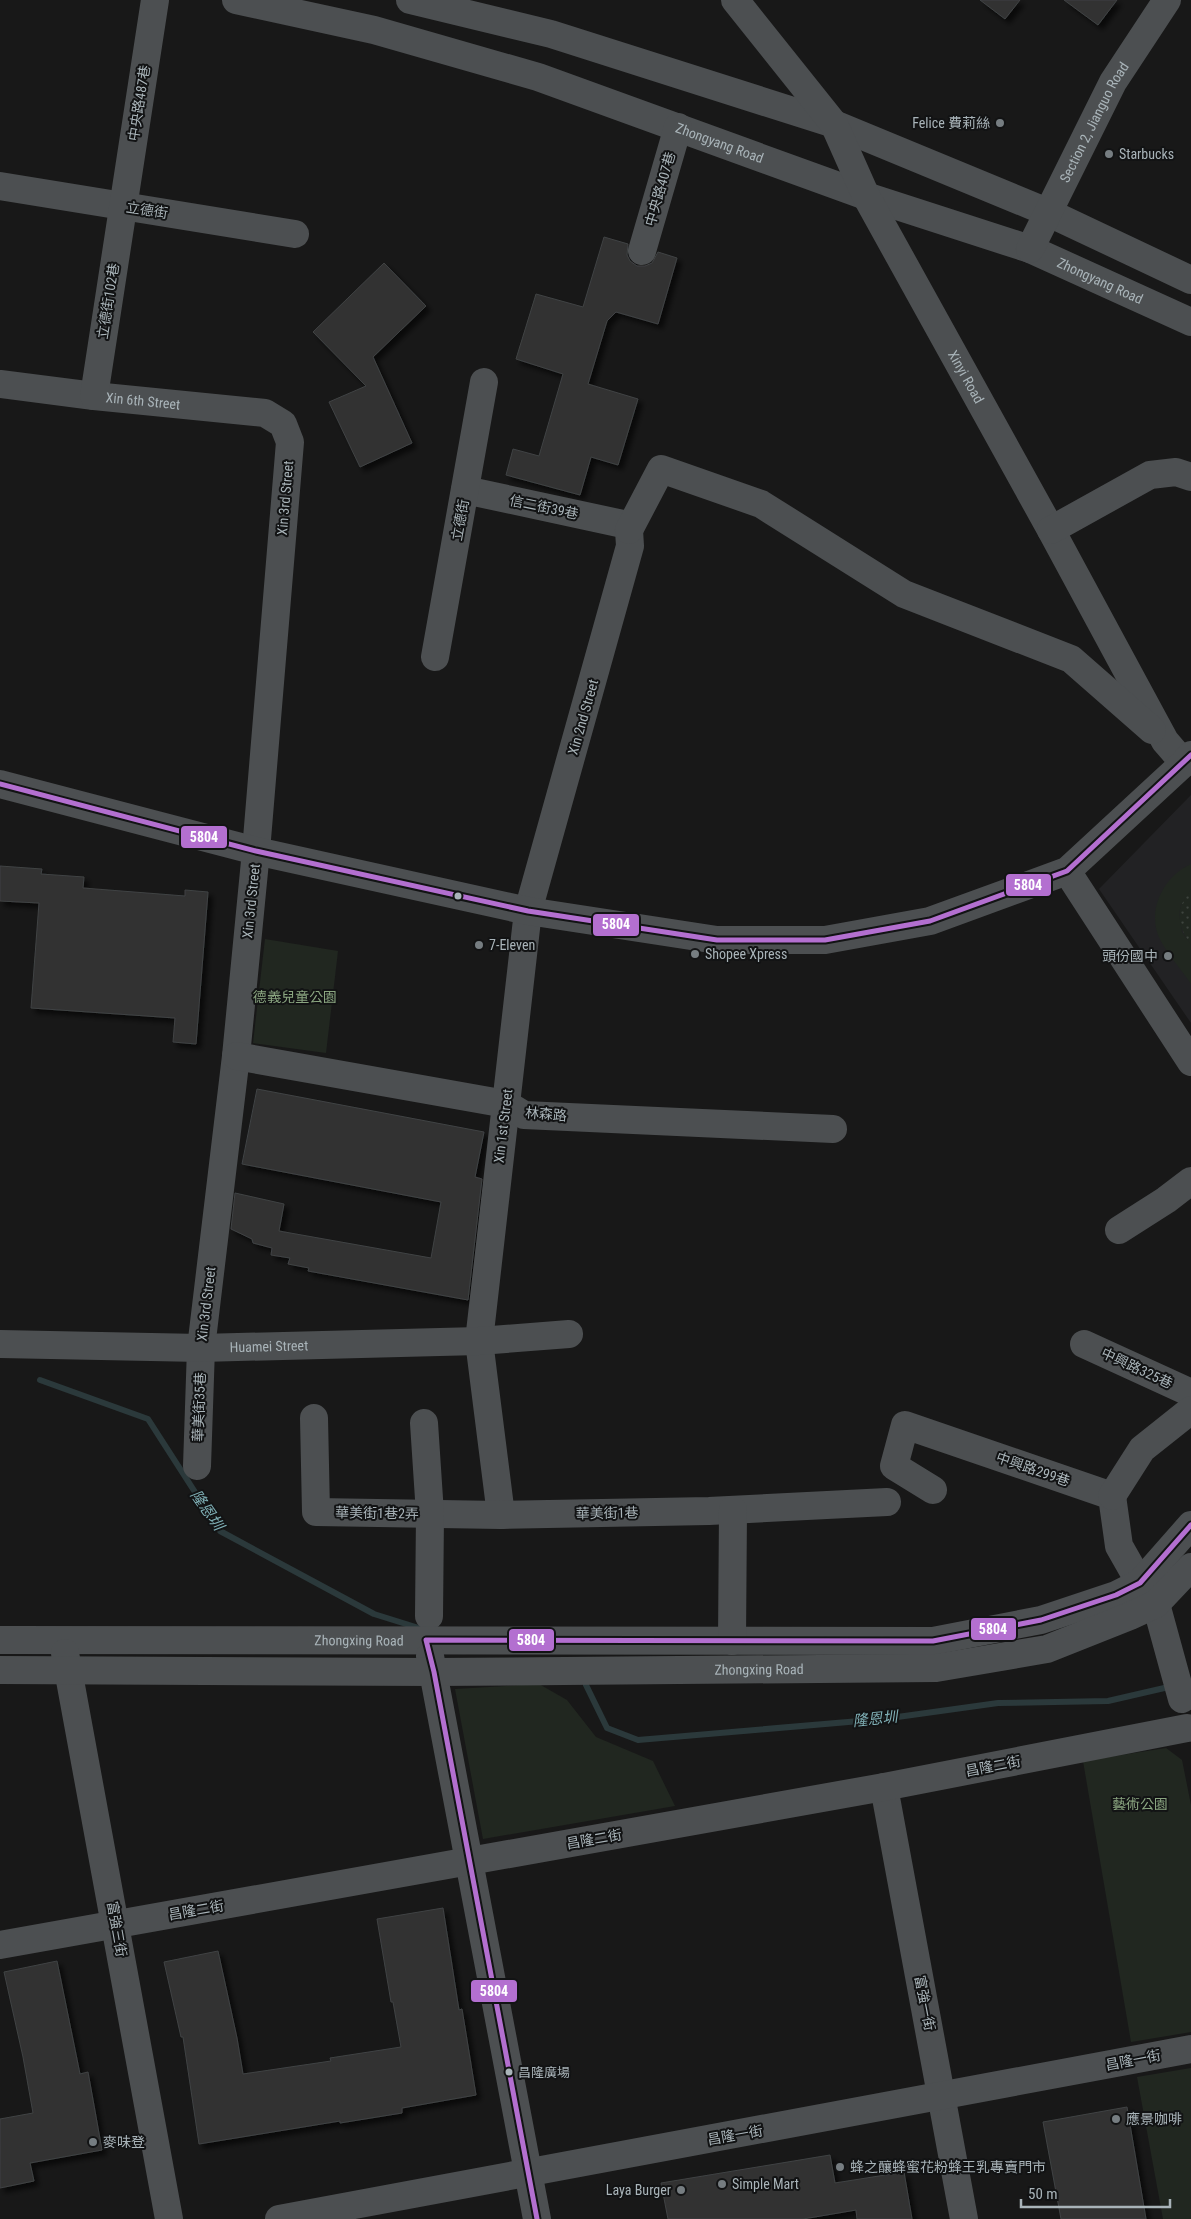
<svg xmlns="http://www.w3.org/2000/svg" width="1191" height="2219" font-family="'Roboto Condensed','Noto Sans TC',sans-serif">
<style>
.built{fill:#222224}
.grass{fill:url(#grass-dots)}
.green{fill:#212720}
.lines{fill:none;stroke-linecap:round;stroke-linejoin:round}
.stream{stroke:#2b393b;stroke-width:6}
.building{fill:#313132;stroke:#404344;filter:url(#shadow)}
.minor{stroke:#4c4f51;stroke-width:28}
.bus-1-casing{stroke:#121314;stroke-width:9}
.bus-1{stroke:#b36fd0;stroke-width:5}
.poi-dot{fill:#767d81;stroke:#121314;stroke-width:2}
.bus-dot{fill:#a9b4b9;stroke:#121314;stroke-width:2}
.labels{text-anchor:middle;stroke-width:4;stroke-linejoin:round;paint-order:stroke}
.bus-label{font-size:13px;fill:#a9b4b9;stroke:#121314;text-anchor:start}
.street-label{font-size:14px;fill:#a9b4b9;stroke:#121314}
.poi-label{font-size:14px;fill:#a9b4b9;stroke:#121314;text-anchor:start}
.park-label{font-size:14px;fill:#8aa580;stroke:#121314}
.water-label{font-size:15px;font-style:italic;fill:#7fafb5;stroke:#121314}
.line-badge{stroke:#121314;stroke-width:2}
.badge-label{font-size:14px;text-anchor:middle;font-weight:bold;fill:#fff}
</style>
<defs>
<pattern id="grass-dots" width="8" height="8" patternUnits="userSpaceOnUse" patternTransform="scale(1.25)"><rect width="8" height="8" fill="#212720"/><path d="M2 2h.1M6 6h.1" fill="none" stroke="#3e443e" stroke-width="1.8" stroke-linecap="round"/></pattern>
<filter id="shadow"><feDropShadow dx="4.5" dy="4.5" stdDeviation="2.5" flood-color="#0009"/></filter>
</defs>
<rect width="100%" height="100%" fill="#181818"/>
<!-- built -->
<polygon class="built" points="1191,795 1191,1023 1099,889"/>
<!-- grass -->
<path class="grass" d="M 1191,889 L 1191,945 C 1177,925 1174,910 1191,889 Z"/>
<!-- green -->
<g class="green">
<path d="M 1191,864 L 1191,889 L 1181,905 L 1179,914 L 1182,932 L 1191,945 L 1191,984 C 1182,970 1164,950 1158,935 C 1148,906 1165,876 1191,864 Z"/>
<polygon points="265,939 338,951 326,1053 253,1043"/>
<polygon points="539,1684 567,1700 596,1737 653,1761 675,1806 483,1839 455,1689"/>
<polygon points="1166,1748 1182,1760 1191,1805 1191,2032 1131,2042 1083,1761"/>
<polygon points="1191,2068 1191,2219 1163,2219 1137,2077"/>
</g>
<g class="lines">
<!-- stream -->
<g class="stream">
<polyline points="40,1380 148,1419 220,1531 374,1614 422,1629"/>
<polyline points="586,1685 607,1728 638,1740 883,1719 998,1703 1108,1701 1173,1686"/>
</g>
</g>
<!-- building -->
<g class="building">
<polygon points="980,0 1020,0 1005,19"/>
<polygon points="1064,0 1117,0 1098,25"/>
<polygon points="604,237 628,244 627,255 630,261 637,266 645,266 652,263 658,252 677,258 658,324 616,312 607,321 588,384 638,399 618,465 591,457 580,495 506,475 513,449 539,456 563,374 516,359 536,294 583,307"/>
<polygon points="384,263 426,306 373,357 412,443 360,467 329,402 366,386 313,332"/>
<polygon points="0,866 42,869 41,874 84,877 83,888 185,896 185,890 208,892 196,1044 173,1042 175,1018 31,1008 39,903 0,901"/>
<polygon points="257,1089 484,1132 475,1177 482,1179 468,1300 308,1271 309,1268 288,1264 290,1258 271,1255 272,1248 253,1243 252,1239 231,1229 235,1193 284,1204 279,1231 431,1258 441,1202 242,1164"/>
<polygon points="443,1908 459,2010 462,2009 476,2095 402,2108 402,2113 340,2123 340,2121 199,2144 183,2037 181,2037 164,1962 218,1951 237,2038 243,2074 331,2061 330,2058 401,2047 393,2002 391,2002 377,1919"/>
<polygon points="57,1961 80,2074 88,2072 102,2150 30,2163 34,2181 0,2188 0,2119 33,2113 23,2057 4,1972"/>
<polygon points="1127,2107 1146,2219 1061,2219 1043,2122"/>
<polygon points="830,2155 835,2183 904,2172 912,2219 857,2219 856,2210 803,2219 668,2219 661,2183"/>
</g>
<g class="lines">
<!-- minor -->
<g class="minor">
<path id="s1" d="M 236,0 L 374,30 L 538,77 L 866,196 L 1030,249 L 1191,322"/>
<polyline points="410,0 551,34 834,124 1047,212 1191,280"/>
<path id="s2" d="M 735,0 L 834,124 L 866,196 L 1051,530 L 1165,741 L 1184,763"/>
<polyline points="0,186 295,234"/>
<path id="s3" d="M 1030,249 L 1113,82 L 1167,0"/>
<polyline points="642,251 678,127"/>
<path id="s4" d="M 0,384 L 94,396 L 265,413 L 283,424 L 290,442 L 256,851 L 236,1056 L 201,1348 L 197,1466"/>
<polyline points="94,396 155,0"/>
<polyline points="465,490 623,524 629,530 630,546 528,911 479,1341 501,1515"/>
<polyline points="629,530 661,469 761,504 904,594 1071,659 1152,730"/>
<polyline points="1051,530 1150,475 1176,472 1191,477"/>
<polyline points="435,657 484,382"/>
<polyline points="0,784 256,851 528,911 717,940 825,940 930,921 1067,871 1184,763 1191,755"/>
<polyline points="1067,871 1191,1062"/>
<polyline points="236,1056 506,1104 524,1115 833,1129"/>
<polyline points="1119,1230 1166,1200 1191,1181"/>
<path id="s5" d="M 0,1344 L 201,1348 L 479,1341 L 569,1334"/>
<polyline points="1084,1344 1191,1393"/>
<polyline points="314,1418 316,1512 501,1515 709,1511 887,1502"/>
<polyline points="424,1423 430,1514 429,1616"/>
<polyline points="933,1490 894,1466 905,1425 1112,1496 1119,1546 1140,1583 1156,1604 1182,1699"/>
<polyline points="1112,1496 1142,1449 1191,1410"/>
<path id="s6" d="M 0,1640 L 933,1641 L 1041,1620 L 1116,1595 L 1140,1583 L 1191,1525"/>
<polyline points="732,1641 733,1510"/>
<polyline points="65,1653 169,2219"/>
<polyline points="430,1656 537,2219"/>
<path id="s7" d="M 0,1670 L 434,1672 L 936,1668 L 1047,1649 L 1130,1616 L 1156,1604 L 1191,1567"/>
<polyline points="884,1787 964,2219"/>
<polyline points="0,1945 884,1787 1187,1728"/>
<polyline points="279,2219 1191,2049"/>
</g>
<!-- bus-1 casing -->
<g class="bus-1-casing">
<g id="bus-1">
<polyline points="0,784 256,851 528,911 717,940 825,940 930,921 1067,871 1191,755"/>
<polyline points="537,2219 434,1672 426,1640 933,1641 1041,1620 1116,1595 1140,1583 1191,1525"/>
</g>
</g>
<!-- bus-1 -->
<use href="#bus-1" class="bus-1"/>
</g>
<!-- markers -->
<g class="poi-dot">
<circle cx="1000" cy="123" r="5"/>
<circle cx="1109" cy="154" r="5"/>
<circle cx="479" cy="945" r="5"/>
<circle cx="695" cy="954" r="5"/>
<circle cx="1168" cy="956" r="5"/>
<circle cx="1116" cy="2119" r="5"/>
<circle cx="93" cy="2142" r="5"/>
<circle cx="840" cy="2167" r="5"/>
<circle cx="722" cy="2184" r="5"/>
<circle cx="681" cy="2190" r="5"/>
</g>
<g class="bus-dot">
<circle cx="458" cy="896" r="4.5"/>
<circle cx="509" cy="2072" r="4.5"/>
</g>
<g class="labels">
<!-- bus labels -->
<g class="bus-label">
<text x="518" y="2077">昌隆廣場</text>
</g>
<!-- street labels -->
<g class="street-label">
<text transform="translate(139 103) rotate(-81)" y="5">中央路487巷</text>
<text dy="5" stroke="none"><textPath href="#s3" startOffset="142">Section 2, Jianguo Road</textPath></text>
<text dy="5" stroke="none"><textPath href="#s1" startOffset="505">Zhongyang Road</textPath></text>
<text transform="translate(660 189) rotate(-74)" y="5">中央路407巷</text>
<text transform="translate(147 210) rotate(9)" y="5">立德街</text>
<text dy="5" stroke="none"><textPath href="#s1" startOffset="910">Zhongyang Road</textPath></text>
<text transform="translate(108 301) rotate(-81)" y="5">立德街102巷</text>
<text dy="5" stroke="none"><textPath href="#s2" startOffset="444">Xinyi Road</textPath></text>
<text dy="5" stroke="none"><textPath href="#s4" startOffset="144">Xin 6th Street</textPath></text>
<text transform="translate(285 498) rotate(-85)" y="5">Xin 3rd Street</text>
<text transform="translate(544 507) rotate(12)" y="5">信二街39巷</text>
<text transform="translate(460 520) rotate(-80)" y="5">立德街</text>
<text transform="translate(583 717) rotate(-74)" y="5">Xin 2nd Street</text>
<text transform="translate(251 901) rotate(-84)" y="5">Xin 3rd Street</text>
<text transform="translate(546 1114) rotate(5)" y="5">林森路</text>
<text transform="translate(503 1126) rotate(-83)" y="5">Xin 1st Street</text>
<text transform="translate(206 1304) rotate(-83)" y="5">Xin 3rd Street</text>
<text dy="5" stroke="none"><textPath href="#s5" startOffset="269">Huamei Street</textPath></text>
<text transform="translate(1137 1368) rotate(25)" y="5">中興路325巷</text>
<text transform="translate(199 1407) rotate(-88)" y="5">華美街35巷</text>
<text transform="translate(1033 1469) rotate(19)" y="5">中興路299巷</text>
<text transform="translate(377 1513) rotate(1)" y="5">華美街1巷2弄</text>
<text transform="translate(607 1513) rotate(-1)" y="5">華美街1巷</text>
<text dy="5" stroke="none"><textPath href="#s6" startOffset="359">Zhongxing Road</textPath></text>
<text dy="5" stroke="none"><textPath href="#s7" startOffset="759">Zhongxing Road</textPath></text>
<text transform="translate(993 1766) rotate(-11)" y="5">昌隆二街</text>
<text transform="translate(594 1839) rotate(-10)" y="5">昌隆二街</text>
<text transform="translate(196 1910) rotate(-10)" y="5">昌隆二街</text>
<text transform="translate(117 1929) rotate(80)" y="5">富強三街</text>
<text transform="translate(925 2003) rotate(79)" y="5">富強一街</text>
<text transform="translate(1133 2060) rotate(-11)" y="5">昌隆一街</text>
<text transform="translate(735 2135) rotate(-10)" y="5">昌隆一街</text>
</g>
<!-- poi labels -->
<g class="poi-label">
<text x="990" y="128" text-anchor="end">Felice 費莉絲</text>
<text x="1119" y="159">Starbucks</text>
<text x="489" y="950">7-Eleven</text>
<text x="705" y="959">Shopee Xpress</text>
<text x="1158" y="961" text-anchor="end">頭份國中</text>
<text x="1126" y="2124">應景咖啡</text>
<text x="103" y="2147">麥味登</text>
<text x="850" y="2172">蜂之釀蜂蜜花粉蜂王乳專賣門市</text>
<text x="732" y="2189">Simple Mart</text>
<text x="671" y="2195" text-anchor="end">Laya Burger</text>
</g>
<!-- park labels -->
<g class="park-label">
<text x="295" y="1002">德義兒童公園</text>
<text x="1140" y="1809">藝術公園</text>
</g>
<!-- water labels -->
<g class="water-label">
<text transform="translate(207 1510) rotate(55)" y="5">隆恩圳</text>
<text transform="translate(875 1719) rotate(-6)" y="5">隆恩圳</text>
</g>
</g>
<g class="line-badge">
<rect x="180" y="825" width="48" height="24" rx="5" fill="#b36fd0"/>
<rect x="1005" y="873" width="47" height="24" rx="5" fill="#b36fd0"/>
<rect x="592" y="913" width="48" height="24" rx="5" fill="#b36fd0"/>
<rect x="970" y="1617" width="47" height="24" rx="5" fill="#b36fd0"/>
<rect x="508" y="1628" width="47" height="24" rx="5" fill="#b36fd0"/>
<rect x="470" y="1979" width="48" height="24" rx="5" fill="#b36fd0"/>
</g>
<g class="badge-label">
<text x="204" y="842">5804</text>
<text x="1028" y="890">5804</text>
<text x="616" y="929">5804</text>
<text x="993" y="1634">5804</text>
<text x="531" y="1645">5804</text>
<text x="494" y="1996">5804</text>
</g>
<!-- scale -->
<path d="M1021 2199v8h149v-8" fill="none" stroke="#a9b4b9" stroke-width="2.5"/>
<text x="1028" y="2199" font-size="15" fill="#a9b4b9" stroke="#121314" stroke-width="4" paint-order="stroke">50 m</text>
</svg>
